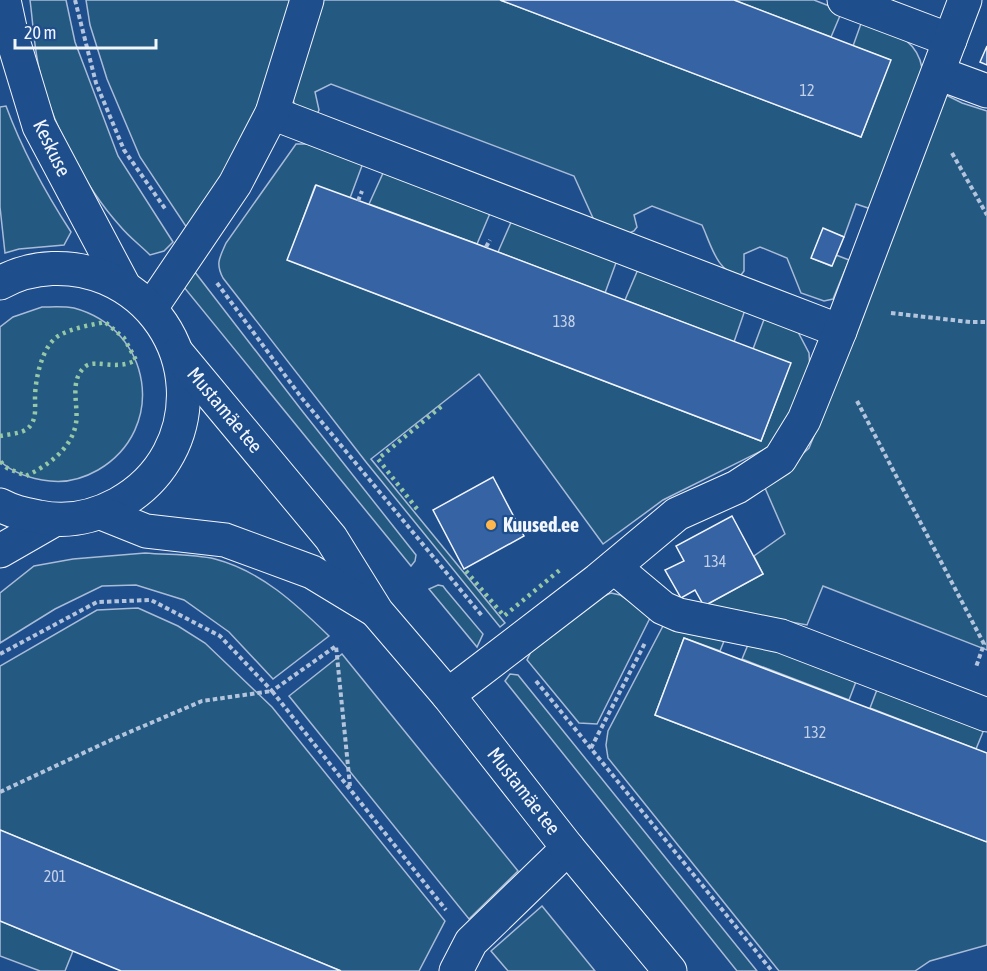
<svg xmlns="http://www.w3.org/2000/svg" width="987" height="971" font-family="'Asap Condensed',sans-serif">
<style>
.green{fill:#245a82;stroke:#a8bbd7;stroke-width:1.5}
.building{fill:#3563a3;stroke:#f2f6ff;stroke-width:1.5}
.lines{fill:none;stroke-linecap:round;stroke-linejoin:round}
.minor-casing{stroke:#f2f6ff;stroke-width:35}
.major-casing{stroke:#f2f6ff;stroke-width:35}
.path{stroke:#b3c4dc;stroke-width:4;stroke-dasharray:4.5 3;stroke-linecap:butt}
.minor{stroke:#1f4e8c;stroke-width:33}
.major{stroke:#1f4e8c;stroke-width:33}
.hedge{stroke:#97c8a6;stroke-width:4.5;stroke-dasharray:3 4.5;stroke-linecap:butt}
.poi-dot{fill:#ffb74d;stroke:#1f4e8c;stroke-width:2}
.labels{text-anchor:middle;stroke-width:4.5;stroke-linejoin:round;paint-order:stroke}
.number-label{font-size:16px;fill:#c3d1e8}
.street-label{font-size:20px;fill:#f2f6ff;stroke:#1f4e8c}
.poi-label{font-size:20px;font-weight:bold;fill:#f2f6ff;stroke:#1f4e8c;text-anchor:start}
</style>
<rect width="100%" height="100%" fill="#1f4e8c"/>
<!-- green -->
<g class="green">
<path d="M 30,0 L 66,0 L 75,42 L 118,156 L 173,242 L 164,251 L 150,255 C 140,245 129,237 120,226 C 84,186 50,121 39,68 C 34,46 33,23 30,0 Z"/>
<polygon points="86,0 292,0 249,131 237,157 187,228 140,157 107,79 90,25"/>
<path d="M 319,0 L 500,0 L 861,137 L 890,60 L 853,46 L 863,18 C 888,31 917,37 922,68 L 871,209 L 856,204 L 844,237 L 823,229 L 812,258 L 831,266 L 836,255 L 849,260 L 833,299 L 824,301 L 801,293 L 787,258 L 760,247 L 744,254 L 744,271 L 741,275 C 718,276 710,242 702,225 L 652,206 L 634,215 L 637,227 L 634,231 L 627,234 L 604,226 L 593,218 L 574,176 L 331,84 L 315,92 L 319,110 L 317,114 L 295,107 L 292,95 Z"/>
<polygon points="734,0 814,0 842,11 831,37"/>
<polygon points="944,94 962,103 987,111 987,650 823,586 807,625 704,606 763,574 754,556 785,534 765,488 809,448 854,337"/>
<path d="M 6,106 C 23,152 45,192 71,232 L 64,245 L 19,249 L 5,253 L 0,207 L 0,107 Z"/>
<path d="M 296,144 L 307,144 L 363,163 L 350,198 L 315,186 L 288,260 L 761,441 L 790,364 L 753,349 L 766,314 L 798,332 L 809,353 L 810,370 L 775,444 L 663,500 L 603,544 L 479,374 L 371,459 L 505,623 L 500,627 L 366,462 L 223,278 C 215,263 220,257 226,243 Z"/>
<polygon points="384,171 491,211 477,244 369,204"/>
<polygon points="512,220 617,260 605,293 498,252"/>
<polygon points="191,267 303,412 416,555 415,561 411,566 183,286"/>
<polygon points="639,267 746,307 734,342 625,300"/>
<path d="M 42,307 C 52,307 64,306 74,308 C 152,329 168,429 98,470 C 84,478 67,483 50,481 C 32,479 14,474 0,461 L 0,327 L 13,317 Z"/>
<path d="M 145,553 C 167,555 193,554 215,559 C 261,571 296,604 329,636 L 273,679 L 229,632 L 184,600 L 136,585 L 102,586 L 55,609 L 0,643 L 0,593 L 34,566 L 73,559 Z"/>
<polygon points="438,585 443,586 446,590 483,634 477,647 429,589"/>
<polygon points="611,593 620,595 651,616 597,724 579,723 527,660 535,643 596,599"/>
<polygon points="138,608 178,626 205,643 272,707 445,921 419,971 341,971 0,830 0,666 97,610"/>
<polygon points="664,624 726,636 720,651 684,638 655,715 987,842 987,945 930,961 915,971 779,971 608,758 606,745 608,731"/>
<polygon points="750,640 857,679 849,700 742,659"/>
<polygon points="342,654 518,871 469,919 289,696"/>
<polygon points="510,674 518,675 757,971 737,971 505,681"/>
<polygon points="878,687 985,727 976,749 870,708"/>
<polygon points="542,906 595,971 508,971 491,951"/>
<polygon points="0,921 73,951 65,971 40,971 0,956"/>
</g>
<!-- building -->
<g class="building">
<polygon points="500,0 734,0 891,60 861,137"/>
<polygon points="987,46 987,65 980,62"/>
<polygon points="316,185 477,244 791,363 761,441 287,260"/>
<polygon points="823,228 844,237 832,266 811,258"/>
<polygon points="493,477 524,536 464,569 433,510"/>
<polygon points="732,516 763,574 704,606 695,590 681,598 665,570 684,561 676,546"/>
<polygon points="684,638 987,753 987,842 655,715"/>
<polygon points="0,830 341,971 121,971 0,921"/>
</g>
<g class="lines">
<!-- minor casing -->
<g class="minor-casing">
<g id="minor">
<polyline points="844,0 950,40"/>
<polyline points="938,73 987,91"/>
<polyline points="272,113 840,331"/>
<polyline points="151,308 235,184 272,113 307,0"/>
<polyline points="0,551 54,520"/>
<polyline points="614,567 663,608 679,615 781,636 987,715"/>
<polyline points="448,695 598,580 677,514 737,487 780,459 804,420 840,331 965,0"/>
<polyline points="456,971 471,942 568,848"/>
</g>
</g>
<!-- major casing -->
<g class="major-casing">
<g id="major">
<polyline points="4,0 12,37 39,126 124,286"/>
<path d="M 0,283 C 32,265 72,264 106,278 C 203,320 211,453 118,504 C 92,518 67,523 39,517 C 24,514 13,512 0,505"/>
<polyline points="178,354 331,538 377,612 448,695 568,848 670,971"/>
<polyline points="101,513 146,531 225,540 312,572 373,609"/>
</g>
</g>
<!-- path -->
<g class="path">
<polyline points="75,0 96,83 124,150 166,210"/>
<polyline points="952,153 987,215"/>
<polyline points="358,201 362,191"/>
<polyline points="486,247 490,240"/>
<polyline points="217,283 301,397 483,617"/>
<polyline points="891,313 970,322 987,322"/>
<polyline points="857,401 984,644 976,667"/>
<polyline points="0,654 97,602 151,600 220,636 272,691 336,646 350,786"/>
<polyline points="536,681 772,971"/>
<polyline points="591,748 645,643"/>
<polyline points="0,792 111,740 202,701 272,691 446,910"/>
</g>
<!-- minor -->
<use href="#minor" class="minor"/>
<!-- major -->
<use href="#major" class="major"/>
<!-- hedge -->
<g class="hedge">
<path d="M 0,436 C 9,434 20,434 27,429 C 37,421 35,409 35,398 C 35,380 42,344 60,335 C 73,328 90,325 105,322 L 124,338 L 136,360 C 117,371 95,359 86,366 C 68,380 79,405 76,423 C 72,449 47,466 26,476 L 7,468 L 0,461"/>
<polyline points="417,509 378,459 443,405"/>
<polyline points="466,571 504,616 561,569"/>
</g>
</g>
<!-- markers -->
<circle class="poi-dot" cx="491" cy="525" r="6"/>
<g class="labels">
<!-- number labels -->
<g class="number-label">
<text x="807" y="96">12</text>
<text x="564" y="327">138</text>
<text x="715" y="567">134</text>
<text x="815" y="738">132</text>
<text x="55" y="882">201</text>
</g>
<!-- street labels -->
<g class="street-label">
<text transform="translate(52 148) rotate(64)" y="7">Keskuse</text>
<text transform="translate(225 410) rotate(50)" y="7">Mustamäe tee</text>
<text transform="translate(524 791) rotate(52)" y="7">Mustamäe tee</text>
</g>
<!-- poi labels -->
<g class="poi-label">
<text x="503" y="532">Kuused.ee</text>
</g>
</g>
<!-- scale -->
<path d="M15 39v9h141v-9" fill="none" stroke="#f2f6ff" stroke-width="3"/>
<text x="24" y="39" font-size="18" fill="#f2f6ff" stroke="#1f4e8c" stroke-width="4.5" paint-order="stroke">20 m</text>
</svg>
